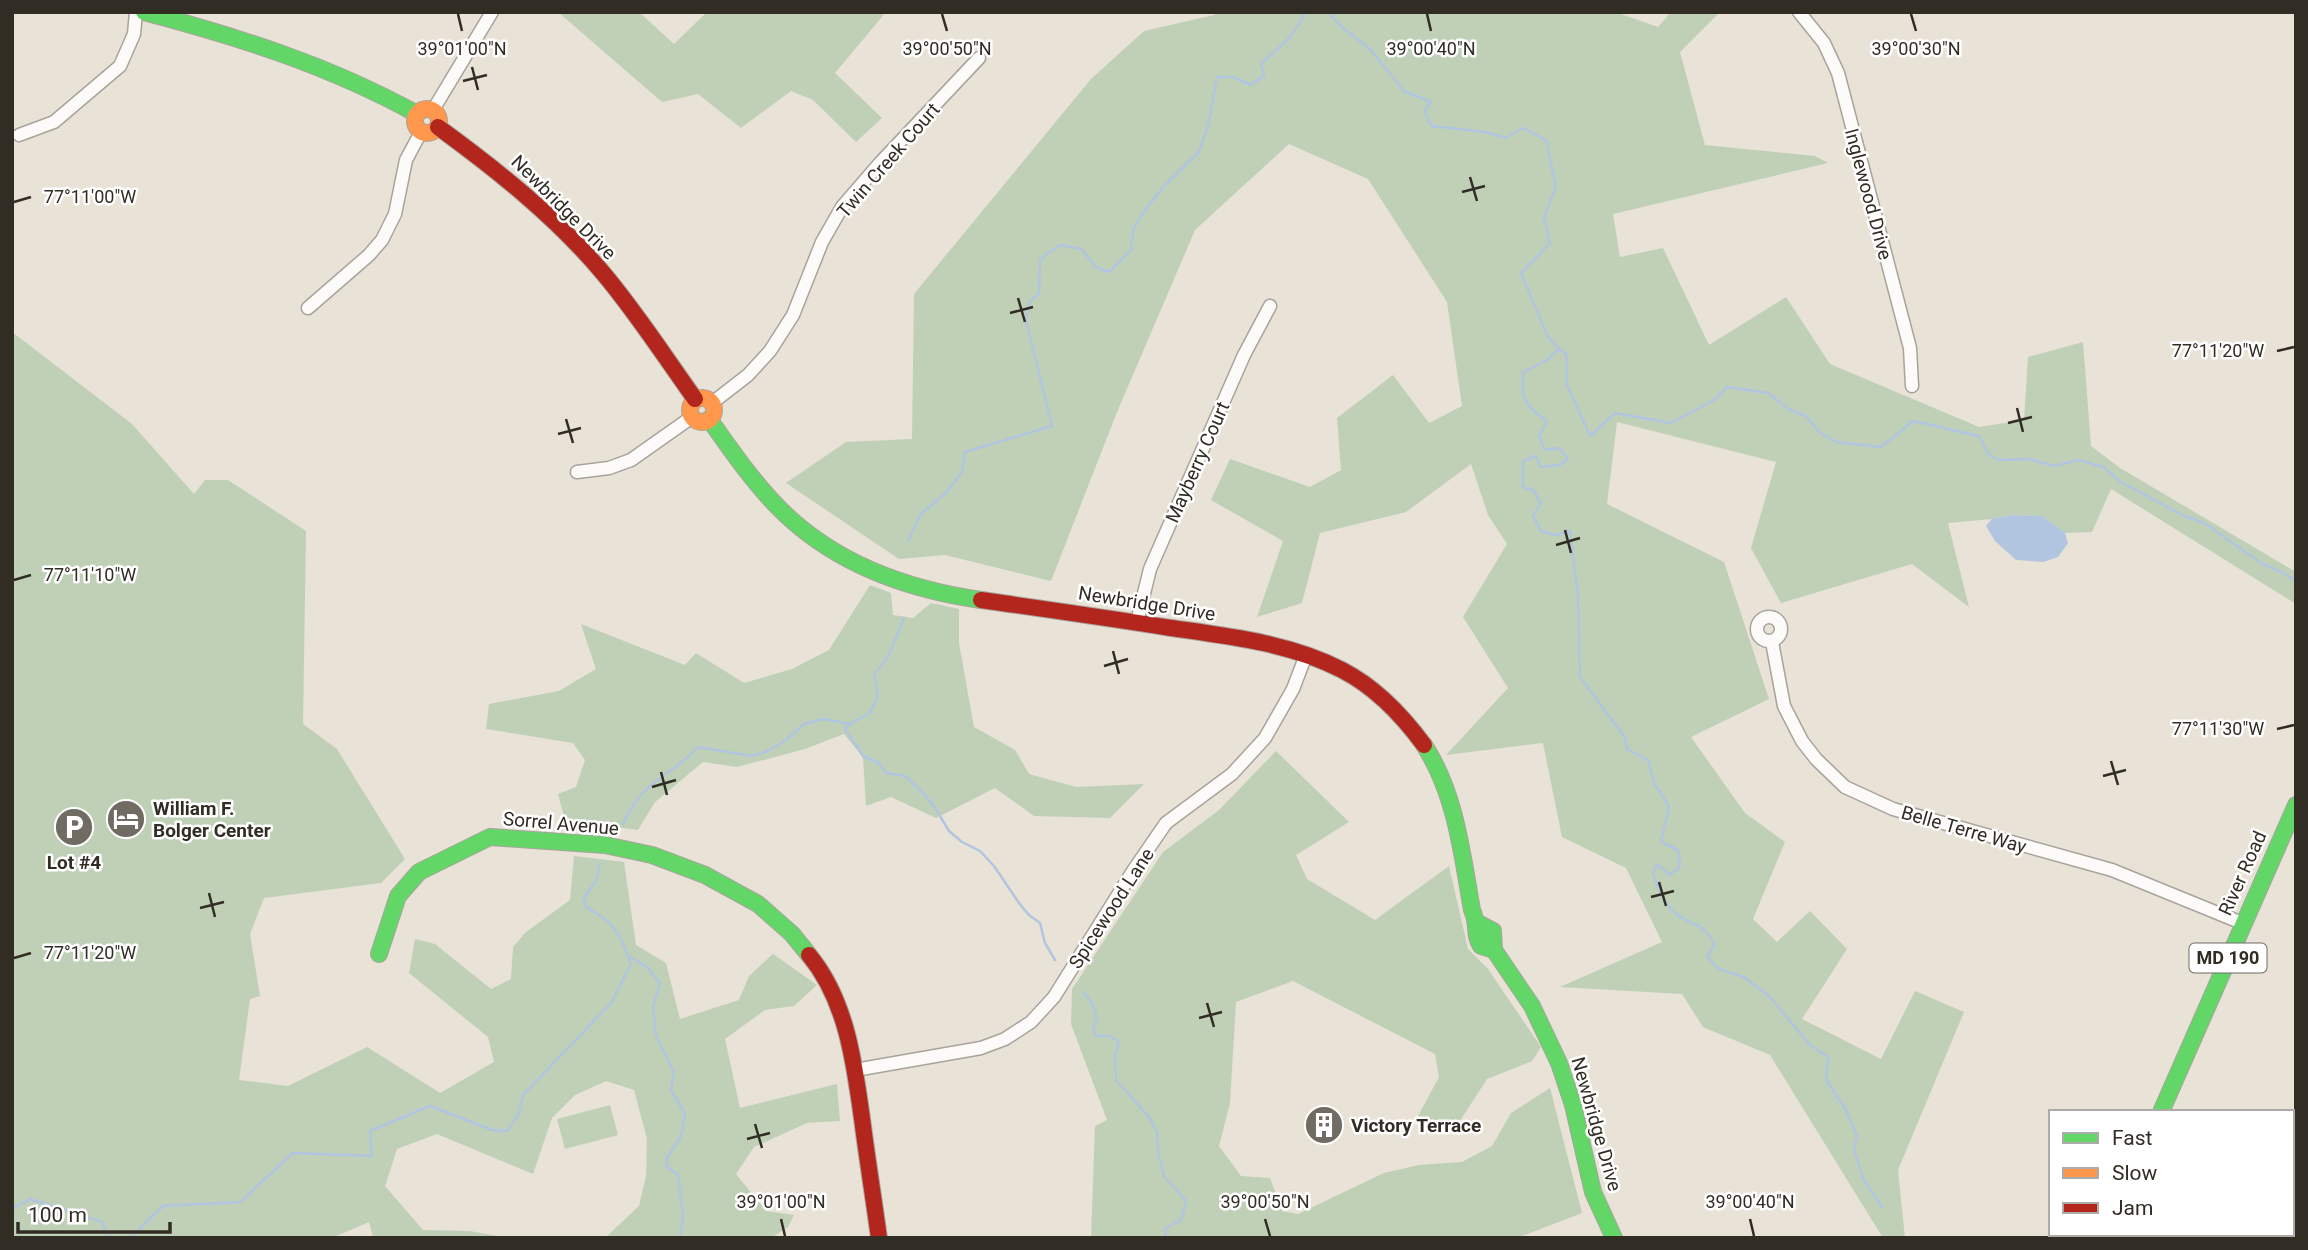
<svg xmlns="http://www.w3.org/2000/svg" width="2308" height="1250" font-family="Roboto,sans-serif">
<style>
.green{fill:#bfd0b7}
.water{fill:#b1c5e1}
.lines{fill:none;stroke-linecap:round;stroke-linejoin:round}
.stream{stroke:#b1c5e1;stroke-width:2.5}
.street-casing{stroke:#a8a49b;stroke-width:15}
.fast-casing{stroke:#a8a49b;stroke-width:18}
.slow-casing{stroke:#a8a49b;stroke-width:18}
.jam-casing{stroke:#a8a49b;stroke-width:18}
.street{stroke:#fcfbf9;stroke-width:12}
.fast{stroke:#63d668;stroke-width:16}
.slow{stroke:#ff974d;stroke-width:16}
.jam{stroke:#b3261e;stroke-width:16}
.ticks{fill:none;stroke:#312c24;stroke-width:2.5}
.labels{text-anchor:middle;stroke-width:5;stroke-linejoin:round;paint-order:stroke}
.shield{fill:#fff;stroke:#6f6b66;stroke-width:2}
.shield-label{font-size:18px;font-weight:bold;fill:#312c24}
.street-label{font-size:19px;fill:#312c24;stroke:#fff}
.poi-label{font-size:19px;font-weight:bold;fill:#312c24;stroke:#fff;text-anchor:start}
.ticks-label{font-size:18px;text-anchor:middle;fill:#312c24;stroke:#fff;stroke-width:5;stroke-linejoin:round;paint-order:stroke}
</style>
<rect width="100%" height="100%" fill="#e8e2d7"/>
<!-- green -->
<g class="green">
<polygon points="558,12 639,12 674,44 707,12 886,12 835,73 882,118 856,142 813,100 791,91 741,128 698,94 662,102"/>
<polygon points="1217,12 1615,12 1658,27 1671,12 1720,12 1680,52 1705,145 1815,156 1828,163 1613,214 1620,257 1663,248 1709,345 1786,297 1830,364 1979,427 2024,420 2028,357 2083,342 2091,446 2120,468 2296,572 2296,604 2111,489 2092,532 2065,533 2042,516 2011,515 1992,519 1948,523 1969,607 1912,564 1781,603 1751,548 1776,462 1617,422 1607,504 1724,562 1769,699 1691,737 1745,813 1785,842 1753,919 1777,942 1810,911 1847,949 1802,1019 1881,1059 1915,991 1964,1012 1898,1170 1905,1238 1883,1238 1770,1055 1703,1027 1682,994 1560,987 1662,942 1626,868 1562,837 1543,743 1446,755 1508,688 1463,617 1507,544 1488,515 1471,464 1406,512 1320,533 1302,603 1257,617 1283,541 1211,500 1230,459 1310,487 1341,470 1337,418 1393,375 1429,423 1462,406 1447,302 1368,179 1289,144 1195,230 1117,412 1051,581 945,555 899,559 786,483 846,442 912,439 914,294 1091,79 1144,31 1214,15"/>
<polygon points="12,332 132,424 194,494 205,480 228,480 306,531 303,724 337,749 405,859 381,883 264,898 250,934 260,996 250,999 239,1080 288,1086 367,1047 440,1093 494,1062 488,1037 409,973 415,939 435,944 491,989 511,979 513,947 526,932 570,900 574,856 624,862 636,945 666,963 680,1019 739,1000 749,976 773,954 817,985 794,1006 765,1010 725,1039 740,1108 837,1084 840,1121 807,1123 754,1147 736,1174 766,1211 794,1215 788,1227 771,1238 605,1238 639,1206 646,1176 647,1139 634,1090 606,1081 575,1095 552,1118 533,1174 437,1134 397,1149 385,1186 423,1230 470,1231 507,1238 373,1238 369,1222 332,1238 12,1238"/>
<polygon points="870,585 891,593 893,615 913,618 931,603 959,609 959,643 974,727 1015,750 1029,774 1076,787 1144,784 1110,818 1034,816 995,788 936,818 891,797 866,806 863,757 844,734 805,749 737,767 703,762 655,802 638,830 565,820 558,794 576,787 585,760 573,743 486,729 489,704 559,691 596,669 581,624 685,665 696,653 744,683 792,669 829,650"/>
<polygon points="1276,751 1349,822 1296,855 1307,879 1375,920 1449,866 1468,949 1488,969 1541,1047 1532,1061 1487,1079 1458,1124 1432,1131 1418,1116 1439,1077 1435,1054 1293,981 1236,1002 1230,1103 1219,1146 1241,1176 1270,1178 1282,1211 1298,1214 1384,1173 1419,1165 1462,1162 1492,1146 1511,1113 1550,1088 1582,1213 1517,1238 1091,1238 1095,1126 1107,1120 1071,1024 1072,989 1163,852 1219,810"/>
<polygon points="610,1105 618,1135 565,1149 557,1119"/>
</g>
<!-- water -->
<polygon class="water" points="2011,515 2042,516 2065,533 2068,543 2058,557 2043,562 2016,560 1995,541 1986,526 1992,519"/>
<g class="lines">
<!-- stream -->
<g class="stream">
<path d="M 1328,12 L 1341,26 L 1371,50 L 1404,91 L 1431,102 L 1424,112 L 1432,126 L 1485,132 L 1506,138 L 1523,128 L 1546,140 L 1556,187 L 1544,217 L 1550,243 L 1521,273 L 1548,337 L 1559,349 L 1547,360 L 1523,372 C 1522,401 1524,404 1547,421 L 1539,436 L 1545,450 L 1559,448 L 1568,458 L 1560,465 L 1541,467 L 1535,456 L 1523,461 L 1523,487 L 1534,491 L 1541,503 L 1533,516 L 1541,531 L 1556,535 L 1570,531 L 1578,597 L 1580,677 L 1624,736 L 1627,749 L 1648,760 L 1655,785 L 1669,806 L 1661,842 L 1678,850 L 1680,866 L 1670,875 L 1657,864 L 1653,873 C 1657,887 1663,903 1675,913 C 1691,926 1702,921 1715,944 L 1707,957 L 1719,969 L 1744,977 L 1769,996 L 1809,1044 L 1828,1057 L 1826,1080 L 1846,1110 L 1857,1136 L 1854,1150 L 1863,1178 L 1882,1207"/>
<polyline points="1559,349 1566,354 1567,385 1590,436 1615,413 1671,423 1714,400 1727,387 1768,393 1788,409 1806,416 1820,433 1837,442 1881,447 1913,421 1979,436 1989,455 1999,460 2030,459 2054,466 2079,460 2103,467 2121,482 2182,515 2206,524 2261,563 2283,573 2296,581"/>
<path d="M 908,541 L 921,514 L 947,492 L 962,472 L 965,452 L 1052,426 L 1026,320 L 1030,301 L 1039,294 L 1040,259 L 1060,245 L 1081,249 L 1096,267 L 1109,272 L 1131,250 L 1133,230 L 1142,214 L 1164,186 L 1199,152 L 1208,126 L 1217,77 L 1233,77 L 1251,85 L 1264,76 L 1261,63 C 1279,49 1297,33 1305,12"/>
<polyline points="850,724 845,729 863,756 879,763 886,773 905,776 920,790 934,806 949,831 962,842 980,851 994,866 1019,903 1029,915 1040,923 1045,943 1055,960"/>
<path d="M 623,824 C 642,780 668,779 698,747 L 752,756 L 768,751 L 787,739 L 804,724 L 823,719 L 850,724 L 870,713 L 878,697 L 874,675 L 888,657 L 904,618"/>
<polyline points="630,957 647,967 660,983 653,1007 656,1036 674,1073 671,1090 685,1114 681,1136 667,1158 666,1166 678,1175 683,1215 680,1238"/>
<polyline points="1084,993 1092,1003 1097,1018 1093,1029 1096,1036 1109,1036 1119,1041 1115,1055 1116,1080 1149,1117 1157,1132 1158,1152 1164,1176 1186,1201 1181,1220 1166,1228 1165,1238"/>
<polyline points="12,1209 30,1199 102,1222 108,1238"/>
<path d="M 130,1238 L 163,1206 L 240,1202 L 293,1153 L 372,1156 L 370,1131 L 430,1106 L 492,1130 L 507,1131 L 519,1113 L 523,1095 L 612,1002 L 631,964 C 619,932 617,924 586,907 L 584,898 L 596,881 L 600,864"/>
</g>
<!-- street casing -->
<g class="street-casing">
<g id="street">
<polyline points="1799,12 1824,43 1838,73 1910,348 1912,386"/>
<polyline points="433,110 492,12"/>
<polyline points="19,135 54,122 120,66 134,34 136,12"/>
<polyline points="308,308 369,255 382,240 395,214 406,160 421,132"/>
<polyline points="712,403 748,375 770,351 793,315 822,242 842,207 880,163 979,58"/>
<polyline points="577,472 609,468 631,460 692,417"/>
<circle cx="1769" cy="629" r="12"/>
<polyline points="1137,622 1150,569 1244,355 1270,306"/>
<polyline points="1772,642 1784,706 1802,741 1816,759 1845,787 1893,809 2112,870 2242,923"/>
<polyline points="855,1070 981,1048 1005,1039 1031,1022 1054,997 1133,871 1166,823 1232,774 1265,738 1293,689 1306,655"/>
<polyline points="2055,1238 2056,1234"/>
</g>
</g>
<!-- fast casing -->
<g class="fast-casing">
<g id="fast">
<path d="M 144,12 C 239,37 330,66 417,114"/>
<path d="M 709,419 C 730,448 750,478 775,504 C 830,562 904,589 981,600"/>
<path d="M 1424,745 C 1456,794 1462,854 1472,910 C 1479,925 1473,934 1481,946 L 1494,950"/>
<polyline points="1478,923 1493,931 1494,950 1532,1006 1559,1063 1573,1105 1593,1192 1614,1238"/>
<polyline points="379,954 398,896 419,872 490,837 605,845 652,855 705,875 758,904 792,934 809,955"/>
<polyline points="2161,1112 2296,805"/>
</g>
</g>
<!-- slow casing -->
<g class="slow-casing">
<g id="slow">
<circle cx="427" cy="121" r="12"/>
<circle cx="702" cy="410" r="12"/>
</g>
</g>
<!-- jam casing -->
<g class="jam-casing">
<g id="jam">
<path d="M 438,127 C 497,170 556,217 603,273 C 636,312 665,357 695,399"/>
<path d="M 981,600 C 1044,609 1108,618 1171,628 C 1228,636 1290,643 1342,670 C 1375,687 1402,715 1424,745"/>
<path d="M 809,955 C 848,1002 855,1068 863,1126 C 868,1164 874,1201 879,1238"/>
<polyline points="2105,1238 2107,1234"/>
</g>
</g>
<!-- street -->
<use href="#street" class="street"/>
<!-- fast -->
<use href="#fast" class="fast"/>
<!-- slow -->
<use href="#slow" class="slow"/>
<!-- jam -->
<use href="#jam" class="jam"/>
</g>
<!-- ticks -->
<path class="ticks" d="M 458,14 L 462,31M 942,14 L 947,31M 1427,14 L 1431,31M 1911,14 L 1916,31M 472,67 L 478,90M 463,81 L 487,75M 1470,177 L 1477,201M 1462,192 L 1485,186M 14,202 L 31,197M 1018,298 L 1025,322M 1010,313 L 1033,307M 2277,351 L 2294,347M 2017,408 L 2023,432M 566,419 L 573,443M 2008,423 L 2032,417M 558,434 L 581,428M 1565,530 L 1571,553M 1556,545 L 1580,538M 14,580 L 31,575M 1113,651 L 1119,674M 1104,666 L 1128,659M 2277,729 L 2294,725M 2111,761 L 2118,785M 661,772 L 667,795M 2103,776 L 2126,770M 652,787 L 676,780M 1659,882 L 1666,906M 209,893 L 215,917M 1651,897 L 1674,891M 200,908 L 224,902M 14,958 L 31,953M 1207,1003 L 1214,1027M 1199,1018 L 1222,1012M 755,1124 L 762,1148M 747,1139 L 770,1133M 781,1219 L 785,1236M 1265,1219 L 1270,1236M 1750,1219 L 1754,1236"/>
<!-- icons -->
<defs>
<g id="hotel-disc" transform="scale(2.0125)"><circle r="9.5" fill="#716c63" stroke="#fff"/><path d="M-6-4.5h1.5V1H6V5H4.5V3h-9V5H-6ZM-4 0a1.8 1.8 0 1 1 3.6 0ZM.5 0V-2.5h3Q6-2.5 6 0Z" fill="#fff"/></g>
<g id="parking-disc" transform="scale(2.0125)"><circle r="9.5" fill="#716c63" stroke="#fff"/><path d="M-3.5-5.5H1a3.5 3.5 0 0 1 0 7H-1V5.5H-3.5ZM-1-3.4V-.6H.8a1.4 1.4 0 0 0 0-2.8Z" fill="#fff"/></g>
<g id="building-disc" transform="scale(2.0125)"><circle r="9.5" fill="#716c63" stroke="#fff"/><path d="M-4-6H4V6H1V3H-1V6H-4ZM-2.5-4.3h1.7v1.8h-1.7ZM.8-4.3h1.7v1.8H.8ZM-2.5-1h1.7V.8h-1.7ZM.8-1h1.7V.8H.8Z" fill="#fff"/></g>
</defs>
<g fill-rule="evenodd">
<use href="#hotel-disc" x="126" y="819"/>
<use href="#parking-disc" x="74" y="827"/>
<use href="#building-disc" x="1324" y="1125"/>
</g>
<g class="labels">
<!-- shield labels -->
<rect class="shield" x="2189.5" y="943.5" width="77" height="29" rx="5"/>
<g class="shield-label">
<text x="2228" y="964">MD 190</text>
</g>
<!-- street labels -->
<g class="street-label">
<text transform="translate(888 160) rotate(-49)" y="7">Twin Creek Court</text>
<text transform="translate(1869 194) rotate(75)" y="7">Inglewood Drive</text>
<text transform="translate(564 207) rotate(45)" y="7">Newbridge Drive</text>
<text transform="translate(1197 462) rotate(-66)" y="7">Mayberry Court</text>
<text transform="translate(1147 603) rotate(9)" y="7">Newbridge Drive</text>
<text transform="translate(561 823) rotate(5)" y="7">Sorrel Avenue</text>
<text transform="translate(1964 829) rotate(16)" y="7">Belle Terre Way</text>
<text transform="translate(2242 873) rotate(-66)" y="7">River Road</text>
<text transform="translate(1111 908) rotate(-57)" y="7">Spicewood Lane</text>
<text transform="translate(1597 1124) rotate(74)" y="7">Newbridge Drive</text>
</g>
<!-- poi labels -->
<g class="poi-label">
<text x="153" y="815">William F.<tspan x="153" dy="22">Bolger Center</tspan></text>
<text x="74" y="869" text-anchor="middle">Lot #4</text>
<text x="1351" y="1132">Victory Terrace</text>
</g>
</g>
<g class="ticks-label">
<text x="462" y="55">39°01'00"N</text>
<text x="947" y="55">39°00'50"N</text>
<text x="1431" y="55">39°00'40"N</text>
<text x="1916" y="55">39°00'30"N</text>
<text x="90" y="203">77°11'00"W</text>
<text x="2218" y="357">77°11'20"W</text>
<text x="90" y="581">77°11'10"W</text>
<text x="2218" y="735">77°11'30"W</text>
<text x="90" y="959">77°11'20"W</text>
<text x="781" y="1208">39°01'00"N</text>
<text x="1265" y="1208">39°00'50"N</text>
<text x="1750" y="1208">39°00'40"N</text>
</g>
<!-- border -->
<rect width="2308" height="1250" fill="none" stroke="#312c24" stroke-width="28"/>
<!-- legend -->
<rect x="2049" y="1110" width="245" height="126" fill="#ffffff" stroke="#adaba7" stroke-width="2"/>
<rect x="2063" y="1133" width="35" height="10" fill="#63d668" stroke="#adaba7" stroke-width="2"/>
<text x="2112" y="1145" font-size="21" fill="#312c24">Fast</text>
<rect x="2063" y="1168" width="35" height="10" fill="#ff974d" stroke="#adaba7" stroke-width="2"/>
<text x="2112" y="1180" font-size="21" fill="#312c24">Slow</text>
<rect x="2063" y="1203" width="35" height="10" fill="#b3261e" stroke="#adaba7" stroke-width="2"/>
<text x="2112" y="1215" font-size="21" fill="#312c24">Jam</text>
<!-- scale -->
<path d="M18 1222v10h152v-10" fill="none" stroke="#312c24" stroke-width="3.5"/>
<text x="28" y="1222" font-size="21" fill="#312c24" stroke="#ffffff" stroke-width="5" paint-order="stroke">100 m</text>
</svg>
